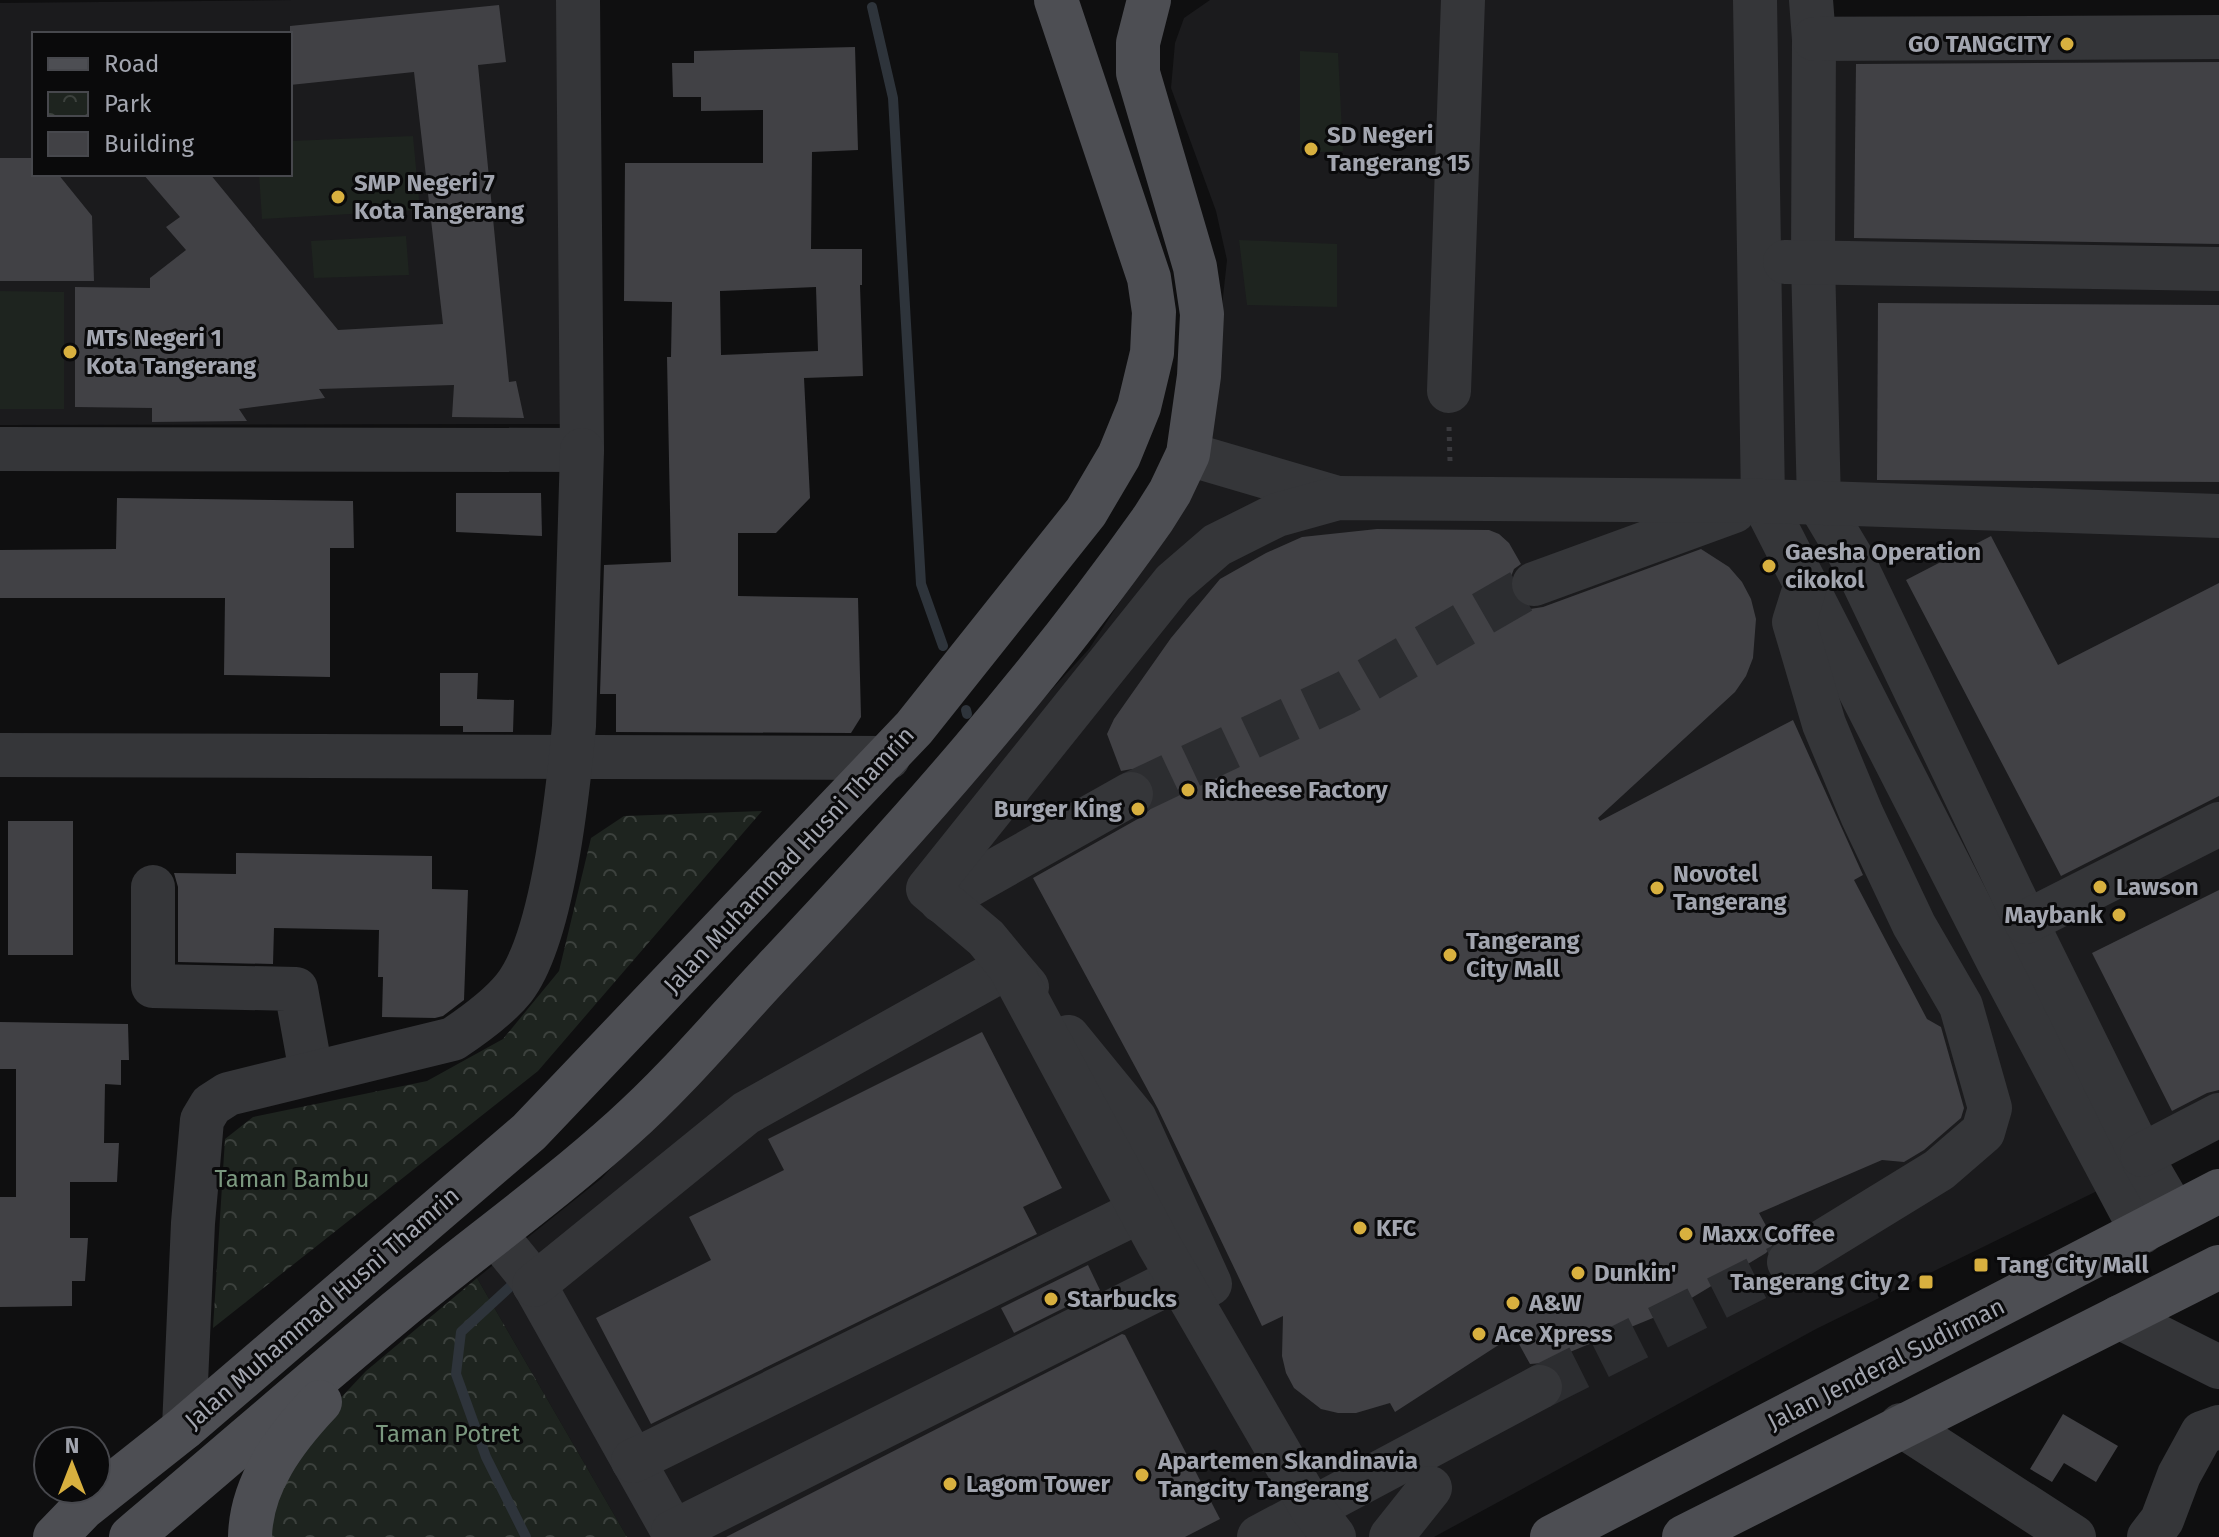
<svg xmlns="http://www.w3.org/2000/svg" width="2219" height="1537" font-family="'Fira Sans',sans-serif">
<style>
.built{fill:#1b1b1d;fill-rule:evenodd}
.park{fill:url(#park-crowns)}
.pitch{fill:#1e241f}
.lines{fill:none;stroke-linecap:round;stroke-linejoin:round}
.stream{stroke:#2e343b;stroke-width:10}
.building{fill:#414145;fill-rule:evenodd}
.minor-tunnel{stroke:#2c2d30;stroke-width:44;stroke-dasharray:44 22;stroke-linecap:butt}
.path{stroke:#39393d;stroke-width:5;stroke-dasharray:4 6;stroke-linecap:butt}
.minor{stroke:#353639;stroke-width:44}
.major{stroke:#4d4e53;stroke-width:44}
.poi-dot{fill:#d8b03f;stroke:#0a0a0b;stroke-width:3}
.labels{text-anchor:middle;stroke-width:6;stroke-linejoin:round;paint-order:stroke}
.poi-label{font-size:24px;font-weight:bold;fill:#a2a5af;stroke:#0a0a0b;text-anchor:start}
.street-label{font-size:24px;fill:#a2a5af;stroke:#0a0a0b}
.park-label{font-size:24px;fill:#7b987f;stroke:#0a0a0b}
</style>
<defs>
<pattern id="park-crowns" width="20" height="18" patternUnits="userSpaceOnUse" patternTransform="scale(2)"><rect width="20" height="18" fill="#1e241f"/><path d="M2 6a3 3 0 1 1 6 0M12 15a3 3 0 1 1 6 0" fill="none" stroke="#3c413d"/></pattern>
</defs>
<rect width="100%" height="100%" fill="#0f0f10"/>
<!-- built -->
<g class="built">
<path d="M 294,0 L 561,0 L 568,424 L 0,425 L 0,3 ZM 34,34 L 290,34 L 290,174 L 34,174 Z"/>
<polygon points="1210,0 1798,0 1811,16 2219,18 2219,1131 1816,1329 1434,1537 627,1537 477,1278 602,1178 1089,649 1177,514 1213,389 1227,260 1216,211 1171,88 1175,43 1184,18"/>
</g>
<!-- park -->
<g class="park">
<polygon points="762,811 538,1071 213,1328 225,1139 253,1117 427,1081 503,1039 559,971 591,838 624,816"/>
<polygon points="477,1278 627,1537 267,1537 275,1481 302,1439 366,1371"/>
</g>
<!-- pitch -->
<g class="pitch">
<polygon points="1300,51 1338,53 1343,151 1300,153"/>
<polygon points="413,136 420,210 262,219 259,174 290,174 290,141"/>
<polygon points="406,236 409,275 314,278 311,241"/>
<polygon points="1239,240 1337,244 1337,307 1247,305"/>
<polygon points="0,291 64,292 64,409 0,409"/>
</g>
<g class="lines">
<!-- stream -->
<g class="stream">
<polyline points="872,7 893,98 921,584 943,646"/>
<polyline points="966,710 967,714"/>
<polyline points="512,1285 461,1332 456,1374 486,1457 526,1537"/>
</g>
</g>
<!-- building -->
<g class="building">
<polygon points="499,5 506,62 478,65 509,382 516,381 524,418 452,417 454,385 319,389 325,398 239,409 247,421 152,422 152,408 75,407 75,287 150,288 150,278 186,250 166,227 180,217 143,174 210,174 338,330 443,324 414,72 290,85 290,26"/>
<path d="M 855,47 L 858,150 L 812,152 L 811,249 L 862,249 L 862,285 L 860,285 L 863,376 L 804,378 L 810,498 L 776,533 L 738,533 L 738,596 L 858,598 L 861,717 L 851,733 L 616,732 L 616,694 L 600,694 L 604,565 L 671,562 L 667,357 L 671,357 L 672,302 L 624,301 L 625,163 L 763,163 L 763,110 L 701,111 L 701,97 L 673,97 L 672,63 L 694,63 L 694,51 ZM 816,287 L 818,351 L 721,355 L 720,291 Z"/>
<polygon points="2219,62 2219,244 1854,238 1856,64"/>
<polygon points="0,158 34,158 34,174 58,174 92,216 94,281 0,281"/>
<polygon points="1878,303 2219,305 2219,482 1877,480"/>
<polygon points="456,493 541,493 542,536 456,532"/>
<polygon points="117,498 353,501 354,548 330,548 330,677 224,675 225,598 0,598 0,550 116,549"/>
<polygon points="1377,529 1489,530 1499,534 1509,543 1521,564 1514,569 1510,579 1511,593 1519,604 1530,609 1543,607 1701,549 1729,567 1742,582 1751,599 1756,619 1753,658 1746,676 1735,692 1598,818 1600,821 1793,720 1863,875 1854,880 1927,1019 1941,1027 1964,1108 1961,1118 1924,1150 1904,1162 1882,1160 1759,1213 1775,1242 1766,1253 1670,1311 1543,1363 1530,1364 1514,1335 1395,1412 1390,1403 1356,1413 1338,1413 1321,1409 1294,1388 1286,1373 1282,1356 1283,1316 1262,1326 1158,1109 1033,878 1143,816 1152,807 1156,794 1152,781 1143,772 1132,769 1121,771 1107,734 1114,719 1171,638 1220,579 1266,553 1302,537"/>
<polygon points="1991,536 2058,665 2219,583 2219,796 2061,876 1906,580"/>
<polygon points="440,673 478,673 477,699 514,700 513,732 463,732 463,726 440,726"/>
<rect x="8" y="821" width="65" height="134"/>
<polygon points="236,853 432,856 432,889 468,890 464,1000 443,1016 435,1018 382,1017 383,977 378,977 379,930 274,928 273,964 178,962 178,887 174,873 236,874"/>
<polygon points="2219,890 2219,1090 2207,1093 2172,1111 2092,953"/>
<polygon points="0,1022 128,1024 129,1060 121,1060 121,1085 105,1084 104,1143 119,1143 117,1182 70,1182 70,1238 88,1238 85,1281 72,1281 72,1306 0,1307 0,1197 16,1197 16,1069 0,1069"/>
<polygon points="982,1032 1062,1188 1023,1207 1037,1234 651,1424 596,1318 711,1260 689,1217 784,1170 768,1139"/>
<polygon points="1088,1265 1100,1290 1014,1333 1001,1308"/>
<polygon points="1122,1334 1125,1335 1220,1519 1185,1537 726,1537"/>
<polygon points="2063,1414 2118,1446 2096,1482 2064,1463 2052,1482 2030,1469"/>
</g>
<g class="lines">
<!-- minor-tunnel -->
<g class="minor-tunnel">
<polyline points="1131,794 1345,693 1534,584"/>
<polyline points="1540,1387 1789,1262"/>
</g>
<!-- path -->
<polyline class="path" points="1449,427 1450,461"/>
<!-- minor -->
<g class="minor">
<polyline points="1755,0 1763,501 1997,959 2142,1232"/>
<polyline points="1811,0 1814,39 1813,262 1819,503 1853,560 2026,922 2146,1165 2174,1213"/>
<polyline points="1814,39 2219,37"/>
<polyline points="1785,262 2219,269"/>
<polyline points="1449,391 1463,0"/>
<polyline points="0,449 582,450 578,0"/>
<polyline points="1188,454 1338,498"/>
<polyline points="1534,584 1734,511"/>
<polyline points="0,755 888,758"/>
<polyline points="153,887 153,986 296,989 311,1072"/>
<polyline points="941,901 1131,794"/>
<polyline points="2026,922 2219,824"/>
<polyline points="1068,1037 1135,1119 1210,1284"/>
<polyline points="2142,1155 2219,1115"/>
<polyline points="495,1234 530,1277 676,1537"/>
<polyline points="1789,1262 1939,1170 1983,1132 1990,1108 1961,1006 1914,925 1862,815 1824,724 1794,622 1805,587"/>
<polyline points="534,1285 746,1113 1009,966 1027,987"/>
<polyline points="2119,1317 2219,1367"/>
<polyline points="1901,1425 2074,1537"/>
<path d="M 184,1428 L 193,1223 L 202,1120 L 211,1105 L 228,1094 L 453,1039 C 474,1025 498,1008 514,988 C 553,938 568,791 574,726 L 582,450"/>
<polyline points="633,1461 1140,1211"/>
<polyline points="673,1532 1179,1278"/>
<polyline points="1259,1537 1540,1387"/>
<polyline points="1334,1537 1311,1507 1159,1245 1009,966 986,938 928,889 1173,583 1217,545 1277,515 1338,498 1763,501 2219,516"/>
<polyline points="1391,1537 1430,1488"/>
<polyline points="2149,1537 2162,1520 2179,1475 2202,1433 2219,1427"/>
</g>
<!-- major -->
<g class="major">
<polyline points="55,1537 83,1508 184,1428 529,1132 914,728 1086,512 1119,456 1139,407 1152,353 1154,312 1149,278 1056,0"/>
<path d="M 131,1537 C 220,1462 308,1385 397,1311 C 472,1249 551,1193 623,1128 C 677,1080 725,1022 774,970 C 909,827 1039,680 1153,519 L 1170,492 L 1188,454 L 1199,376 L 1202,314 L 1195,267 L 1138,73 L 1138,43 L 1149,0"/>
<path d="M 250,1537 C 251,1484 285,1439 320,1402"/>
<polyline points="1552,1537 2219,1191"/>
<polyline points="1684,1537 2219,1267"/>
</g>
</g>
<!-- markers -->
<g class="poi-dot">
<circle cx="2067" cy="44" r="8"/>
<circle cx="1311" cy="149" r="8"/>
<circle cx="338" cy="197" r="8"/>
<circle cx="70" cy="352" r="8"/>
<circle cx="1769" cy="566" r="8"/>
<circle cx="1188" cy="790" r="8"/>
<circle cx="1138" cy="809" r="8"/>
<circle cx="2100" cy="887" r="8"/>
<circle cx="1657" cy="888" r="8"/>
<circle cx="2119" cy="915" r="8"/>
<circle cx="1450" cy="955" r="8"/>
<circle cx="1360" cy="1228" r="8"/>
<circle cx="1686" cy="1234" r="8"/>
<rect x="1973" y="1257" width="16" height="16" rx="4"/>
<circle cx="1578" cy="1273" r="8"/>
<rect x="1918" y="1274" width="16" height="16" rx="4"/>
<circle cx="1051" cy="1299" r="8"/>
<circle cx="1513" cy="1303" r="8"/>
<circle cx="1479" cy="1334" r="8"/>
<circle cx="1142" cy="1475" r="8"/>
<circle cx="950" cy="1484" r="8"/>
</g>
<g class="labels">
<!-- poi labels -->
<g class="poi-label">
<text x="2051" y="52" text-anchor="end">GO TANGCITY</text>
<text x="1327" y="143">SD Negeri<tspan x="1327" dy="28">Tangerang 15</tspan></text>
<text x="354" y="191">SMP Negeri 7<tspan x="354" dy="28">Kota Tangerang</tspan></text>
<text x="86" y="346">MTs Negeri 1<tspan x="86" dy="28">Kota Tangerang</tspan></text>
<text x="1785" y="560">Gaesha Operation<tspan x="1785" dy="28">cikokol</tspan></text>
<text x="1204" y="798">Richeese Factory</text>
<text x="1122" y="817" text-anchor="end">Burger King</text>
<text x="1673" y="882">Novotel<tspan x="1673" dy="28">Tangerang</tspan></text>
<text x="2116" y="895">Lawson</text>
<text x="2103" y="923" text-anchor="end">Maybank</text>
<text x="1466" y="949">Tangerang<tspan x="1466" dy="28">City Mall</tspan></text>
<text x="1376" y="1236">KFC</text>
<text x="1702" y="1242">Maxx Coffee</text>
<text x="1997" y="1273">Tang City Mall</text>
<text x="1594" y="1281">Dunkin'</text>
<text x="1910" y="1290" text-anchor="end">Tangerang City 2</text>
<text x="1067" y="1307">Starbucks</text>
<text x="1529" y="1311">A&amp;W</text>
<text x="1495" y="1342">Ace Xpress</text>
<text x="1158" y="1469">Apartemen Skandinavia<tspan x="1158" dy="28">Tangcity Tangerang</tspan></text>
<text x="966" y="1492">Lagom Tower</text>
</g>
<!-- street labels -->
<g class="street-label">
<text transform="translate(789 860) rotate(-47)" y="8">Jalan Muhammad Husni Thamrin</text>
<text transform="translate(322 1308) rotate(-41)" y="8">Jalan Muhammad Husni Thamrin</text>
<text transform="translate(1886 1364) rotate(-27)" y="8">Jalan Jenderal Sudirman</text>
</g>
<!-- park labels -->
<g class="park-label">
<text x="292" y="1187">Taman Bambu</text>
<text x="448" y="1442">Taman Potret</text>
</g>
</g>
<!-- legend -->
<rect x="32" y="32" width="260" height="144" fill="#0a0a0b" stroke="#47484d" stroke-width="2"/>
<rect x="48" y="58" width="40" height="12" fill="#4d4e53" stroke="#47484d" stroke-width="2"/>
<text x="104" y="72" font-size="24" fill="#a2a5af">Road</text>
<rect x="48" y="92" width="40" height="24" fill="url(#park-crowns)" stroke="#47484d" stroke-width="2"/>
<text x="104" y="112" font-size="24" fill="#a2a5af">Park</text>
<rect x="48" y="132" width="40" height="24" fill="#414145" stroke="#47484d" stroke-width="2"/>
<text x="104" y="152" font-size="24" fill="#a2a5af">Building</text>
<!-- north arrow -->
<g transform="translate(72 1465)"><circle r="38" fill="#0a0a0b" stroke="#47484d" stroke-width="2"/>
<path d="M0-6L14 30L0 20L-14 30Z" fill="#d8b03f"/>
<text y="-12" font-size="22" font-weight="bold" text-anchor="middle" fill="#a2a5af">N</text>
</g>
</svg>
